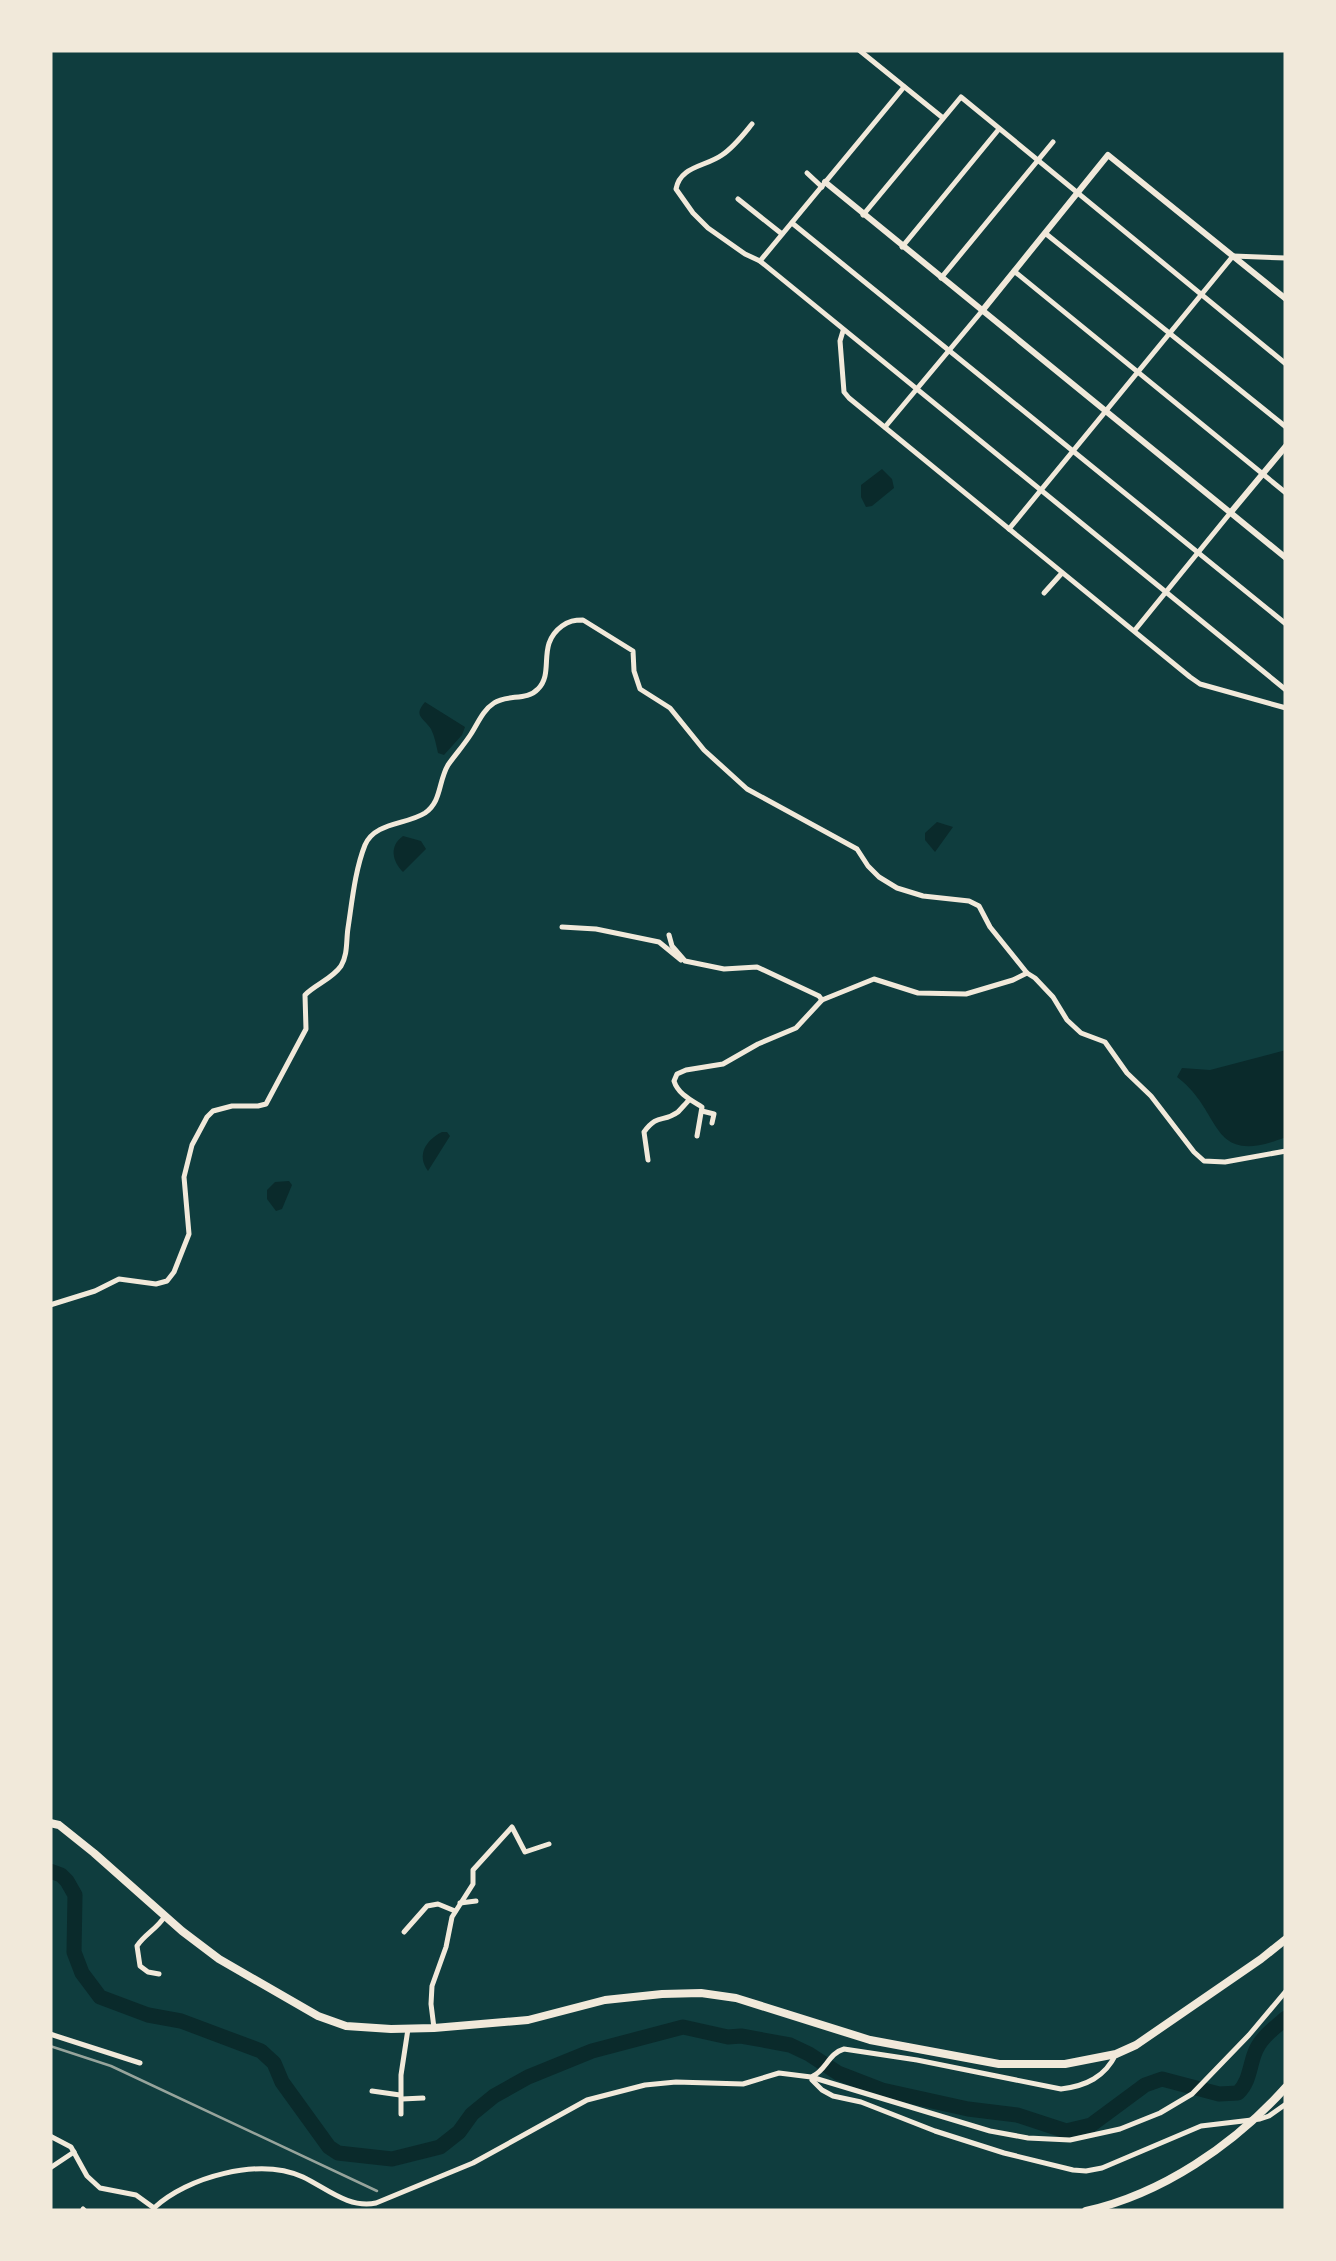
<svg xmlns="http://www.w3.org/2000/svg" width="1336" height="2261" font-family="Inter,sans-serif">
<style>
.water{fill:#0a2a2b}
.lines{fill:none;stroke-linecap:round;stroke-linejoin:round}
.river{stroke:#0a2a2b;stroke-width:15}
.minor{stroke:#f1e9da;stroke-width:5}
.tertiary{stroke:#f1e9da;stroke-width:6}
.trunk{stroke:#f1e9da;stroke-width:8}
.rail{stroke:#97a49c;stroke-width:2.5}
</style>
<rect width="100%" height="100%" fill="#0f3d3e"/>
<!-- water -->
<g class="water">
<polygon points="882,469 892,479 894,488 872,506 866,507 861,497 861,485"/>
<path d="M 425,702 L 465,727 L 462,735 L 444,755 L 438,753 C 436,745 435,737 431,729 C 423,717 413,716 425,702 Z"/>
<polygon points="937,822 953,827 935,852 925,840 925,833"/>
<path d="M 403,836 L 421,841 L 426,849 L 403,872 C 392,861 389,846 403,836 Z"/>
<path d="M 1286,1050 L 1286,1137 C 1207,1168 1225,1113 1177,1077 L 1182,1068 L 1210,1070 Z"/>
<path d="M 442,1132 L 447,1132 L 450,1136 L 428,1171 C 416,1155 426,1140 442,1132 Z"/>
<polygon points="289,1181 292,1185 282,1209 276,1211 267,1199 267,1190 275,1182"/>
</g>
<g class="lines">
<!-- river -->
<path class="river" d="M 50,1871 L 61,1875 L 67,1881 L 75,1895 L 74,1952 L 82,1973 L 100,1997 L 148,2015 L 181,2021 L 261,2051 L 274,2063 L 282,2082 L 329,2147 L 338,2153 L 392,2159 L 440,2147 L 459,2132 L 472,2114 L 494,2096 L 528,2077 L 592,2051 L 683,2027 L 728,2037 L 741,2036 L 790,2045 L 809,2054 L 838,2073 L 882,2090 L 968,2109 L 1017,2115 L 1066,2131 L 1091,2125 L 1145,2085 L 1162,2079 L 1219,2094 L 1238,2093 C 1249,2082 1249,2070 1254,2055 C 1259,2039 1273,2029 1286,2018"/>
<!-- minor -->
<g class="minor">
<polyline points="859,50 943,118"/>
<path d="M 752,124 C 743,135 734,147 722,155 C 705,167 680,166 676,189 L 693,213 L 708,228 L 745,254 L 760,261 L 1286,690"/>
<polyline points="807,173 822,187"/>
<polyline points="738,199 782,234"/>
<polyline points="863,215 961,97 1286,364"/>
<polyline points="792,223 1286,624"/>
<polyline points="1045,233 1286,427"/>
<polyline points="902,247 999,129"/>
<polyline points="760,261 904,87"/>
<polyline points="1014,271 1286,493"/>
<polyline points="941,278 1053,142"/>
<polyline points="843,331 840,341 844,392 849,398 1190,677 1200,684 1286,708"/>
<polyline points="885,427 982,311"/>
<polyline points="1009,529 1233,256 1286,258"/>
<polyline points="1044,593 1062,573"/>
<polyline points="1135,630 1231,512"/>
<polyline points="562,927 596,929 659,942 681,960"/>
<polyline points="669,935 672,946 685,961 724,969 757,967 819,996 822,1000"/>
<polyline points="702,1111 714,1114 712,1123"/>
<path d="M 697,1136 L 702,1107 C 691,1100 678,1094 674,1081 L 677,1074 L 686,1070 L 723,1064 L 758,1044 L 796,1028 L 822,1000 L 874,979 L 918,993 L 966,994 L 1013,980 L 1027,973"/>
<path d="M 648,1160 L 644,1132 C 658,1113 663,1123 678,1112 C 679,1111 688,1101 689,1100"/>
<path d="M 50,1305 L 95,1291 L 119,1279 L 156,1284 L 167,1281 L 174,1272 L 189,1234 L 184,1177 L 192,1145 L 207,1117 L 213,1111 L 232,1106 L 258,1106 L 266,1104 L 306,1029 L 305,995 C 316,984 332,979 341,966 C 348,954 346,941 348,928 C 352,902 355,870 365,845 C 375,822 406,825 425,813 C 442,801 438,782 448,765 C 455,755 464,745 471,734 C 478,723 483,710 494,703 C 507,694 527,701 538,689 C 555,672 536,645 562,626 C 569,621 574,620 583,620 L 633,651 L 634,671 L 640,689 L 670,708 L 704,750 L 747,789 L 857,849 L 868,866 L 879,877 L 897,888 L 923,896 L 969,901 L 979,906 L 990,927 L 1027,973 L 1035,978 L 1053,997 L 1067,1020 L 1081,1033 L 1105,1042 L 1127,1073 L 1151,1096 L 1194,1152 L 1204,1161 L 1225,1162 L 1286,1151"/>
<polyline points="460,1903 476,1901"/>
<polyline points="404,1932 427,1906 438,1904 455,1911"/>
<path d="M 159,1974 L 148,1972 L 140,1966 L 137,1946 C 145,1934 157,1929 165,1916"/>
<polyline points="434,2028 431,2004 432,1986 446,1947 452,1917 473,1884 473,1870 512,1827 525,1852 549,1844"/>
<polyline points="50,2034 140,2063"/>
<path d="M 813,2076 C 826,2070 829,2053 844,2049 L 917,2060 L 1061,2089 C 1086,2086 1105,2077 1116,2054"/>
<polyline points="812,2080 822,2090 833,2096 861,2102 935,2131 1004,2153 1073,2170 1086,2171 1102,2168 1201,2126 1260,2119 1269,2116 1286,2104"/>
<polyline points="372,2091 400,2095"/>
<polyline points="402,2099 423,2098"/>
<polyline points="401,2114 401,2075 408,2029"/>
<path d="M 50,2136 L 71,2147 L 87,2176 L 100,2188 L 136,2195 L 154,2208 C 187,2177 259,2157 303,2177 C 326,2188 349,2209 376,2203 L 473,2163 L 587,2100 L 645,2085 L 676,2082 L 743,2084 L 779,2073 L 811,2077 L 990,2131 L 1028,2138 L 1070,2140 L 1120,2129 L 1160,2113 L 1192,2094 L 1249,2035 L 1286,1991"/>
<polyline points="50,2168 74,2152"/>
<polyline points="83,2209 85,2211"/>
</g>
<!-- tertiary -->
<g class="tertiary">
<polyline points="825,182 1286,558"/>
<polyline points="982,311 1108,155 1286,299"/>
<polyline points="1231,512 1286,446"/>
</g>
<!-- trunk -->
<g class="trunk">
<polyline points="50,1823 59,1825 94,1853 182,1931 219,1959 318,2016 346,2026 391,2029 434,2028 528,2020 605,2000 662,1994 701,1993 736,1998 870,2040 999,2064 1065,2064 1116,2054 1136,2045 1261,1959 1286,1939"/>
<path d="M 1086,2211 C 1162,2194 1234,2145 1286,2087"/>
</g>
<!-- rail -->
<polyline class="rail" points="50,2046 111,2066 377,2191"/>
</g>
<!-- border -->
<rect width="1336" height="2261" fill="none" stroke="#f1e9da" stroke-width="105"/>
</svg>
